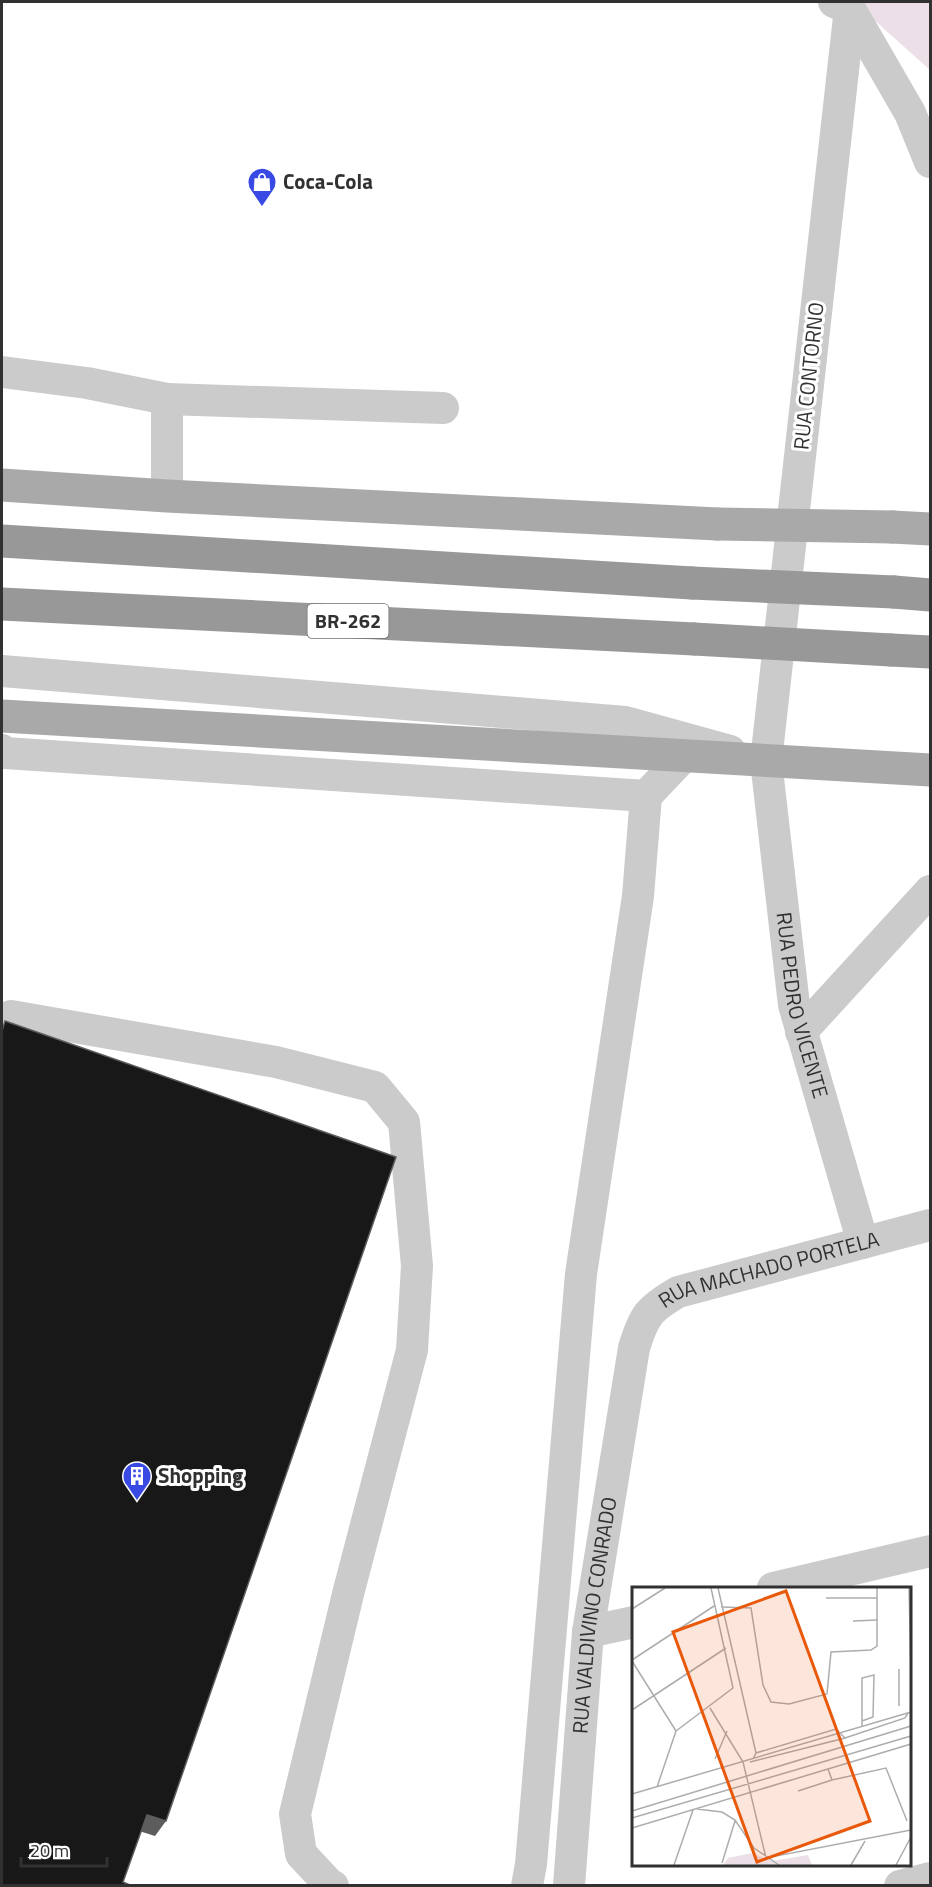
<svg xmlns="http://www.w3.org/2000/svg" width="932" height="1887" font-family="'Titillium Web',sans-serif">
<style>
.garden{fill:#eddfe7}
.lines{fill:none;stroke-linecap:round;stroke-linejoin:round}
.minor{stroke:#cbcbcb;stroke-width:32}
.major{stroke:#a9a9a9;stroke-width:33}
.highway{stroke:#989898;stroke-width:33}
.major-bridge{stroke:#a9a9a9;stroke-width:33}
.highway-bridge{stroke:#989898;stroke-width:33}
.shaded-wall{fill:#5d5d5d}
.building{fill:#181818;stroke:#5d5d5d;stroke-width:1.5}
.labels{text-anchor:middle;stroke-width:6;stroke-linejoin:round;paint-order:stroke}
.shield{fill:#fff;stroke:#6f6f6f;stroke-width:1.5}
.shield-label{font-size:20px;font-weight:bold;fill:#313131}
.poi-label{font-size:21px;font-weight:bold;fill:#313131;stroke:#fff;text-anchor:start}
.street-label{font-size:21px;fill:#313131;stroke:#fff}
.inset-road{fill:none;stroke:#adadad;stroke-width:1.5}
.view{fill:#e8590c;fill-opacity:0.15;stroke:#e8590c;stroke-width:3}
.inset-edge{fill:none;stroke:#313131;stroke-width:3}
</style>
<rect width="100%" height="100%" fill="#fff"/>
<!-- garden -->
<polygon class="garden" points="854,2 930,2 930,70"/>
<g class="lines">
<!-- minor -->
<g class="minor">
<path id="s1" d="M 834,2 L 850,8 L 766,761 L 794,1005 L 863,1243"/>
<polyline points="847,4 910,113 930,162"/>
<polyline points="2,372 87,383 167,399 167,496"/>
<polyline points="167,399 443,408"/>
<polyline points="2,671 625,722 730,751"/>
<polyline points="2,750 5,753 646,796 684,756"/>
<polyline points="2,1021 11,1016 276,1062 375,1087 404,1122 417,1266 412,1350 349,1590 295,1814 301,1854 329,1884 333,1886"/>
<polyline points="801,1032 930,891"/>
<polyline points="773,1588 930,1551"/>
<polyline points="588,1632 634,1622"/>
<polyline points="527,1886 531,1864 581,1274 638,896 646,796"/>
<path id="s2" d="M 569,1886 L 588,1632 L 634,1348 C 644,1315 649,1309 678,1292 L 930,1225"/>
<polyline points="900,1886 930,1878"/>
</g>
<!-- major -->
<g class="major">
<polyline points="2,485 167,496 717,524"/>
<polyline points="892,527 930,529"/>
<polyline points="2,716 930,770"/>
</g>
<!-- highway -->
<g class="highway">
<polyline points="2,541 692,583"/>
<polyline points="894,592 930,595"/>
<polyline points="2,604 694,639"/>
<polyline points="891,650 930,652"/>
</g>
<!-- major-bridge -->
<polyline class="major-bridge" points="717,524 892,527"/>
<!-- highway-bridge -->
<g class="highway-bridge">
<polyline points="692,583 894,592"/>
<polyline points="694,639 891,650"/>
</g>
</g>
<!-- shaded-wall -->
<polygon class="shaded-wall" points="147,1815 166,1821 155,1836 136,1830"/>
<!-- building -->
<polygon class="building" points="5,1021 396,1157 166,1821 147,1815 123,1882 132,1886 2,1886 2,1031"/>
<!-- icons -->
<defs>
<g id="shop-pin" transform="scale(1.5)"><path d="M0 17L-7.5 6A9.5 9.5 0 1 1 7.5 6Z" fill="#384ae3" stroke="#fff"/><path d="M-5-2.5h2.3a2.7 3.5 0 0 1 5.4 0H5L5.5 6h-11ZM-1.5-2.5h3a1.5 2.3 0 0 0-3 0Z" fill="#fff"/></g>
<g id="building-pin" transform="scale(1.5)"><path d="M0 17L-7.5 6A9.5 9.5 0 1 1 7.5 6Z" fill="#384ae3" stroke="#fff"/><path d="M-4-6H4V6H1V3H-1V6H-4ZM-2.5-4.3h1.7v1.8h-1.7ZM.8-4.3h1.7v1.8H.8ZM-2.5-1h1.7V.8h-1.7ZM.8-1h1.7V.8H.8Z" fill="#fff"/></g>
</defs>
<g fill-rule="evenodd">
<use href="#shop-pin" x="262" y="182"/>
<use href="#building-pin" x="137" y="1476"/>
</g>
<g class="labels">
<!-- shield labels -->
<rect class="shield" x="307.5" y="604" width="81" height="34" rx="4.5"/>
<g class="shield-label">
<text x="348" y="628">BR-262</text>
</g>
<!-- poi labels -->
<g class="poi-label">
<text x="283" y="189">Coca-Cola</text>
<text x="158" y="1483">Shopping</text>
</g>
<!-- street labels -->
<g class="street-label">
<text transform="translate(809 376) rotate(-84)" y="7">RUA CONTORNO</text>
<text dy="7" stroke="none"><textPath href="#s1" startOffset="1022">RUA PEDRO VICENTE</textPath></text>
<text dy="7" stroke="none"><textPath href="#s2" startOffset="710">RUA MACHADO PORTELA</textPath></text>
<text dy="7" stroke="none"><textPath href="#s2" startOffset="272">RUA VALDIVINO CONRADO</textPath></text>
</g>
</g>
<!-- overview -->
<g transform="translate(632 1587)">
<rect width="279" height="279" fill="#fff"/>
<path d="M 120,266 L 140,274 L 176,268 L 180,278 L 91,278 L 96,271 Z" fill="#eddfe7"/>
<path class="inset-road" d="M 86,1 L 124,166M 277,1 L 279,84M 194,11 L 245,11M 89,20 L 119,21 L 131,98 L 139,115 L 157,117 L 195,107 L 199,65 L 239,63 L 245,59 L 245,1M 0,22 L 33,1M 221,34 L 246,33M 0,73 L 82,19M 0,74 L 44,144M 267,82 L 267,119M 78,121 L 111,175 L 134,271 L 279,243M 0,123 L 94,61M 230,140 L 230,91 L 242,88 L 241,130 L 230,134M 44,144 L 101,101 L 79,1M 213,151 L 273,131 L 276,126M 83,172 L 95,144M 118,175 L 213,151 L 204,142 L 124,166 L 121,172M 196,182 L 200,193 L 254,181 L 275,234M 25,200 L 44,144M 166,204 L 200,193M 0,207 L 279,125M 65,222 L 90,225 L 103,233 L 122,261 L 147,278M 0,224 L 279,139M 0,231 L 279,149M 0,241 L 279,157M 90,276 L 103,234M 42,278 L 61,223M 219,278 L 233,254M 264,278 L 279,250"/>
<path class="view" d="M 154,4 L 238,234 L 125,275 L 41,45 Z"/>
<rect width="279" height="279" class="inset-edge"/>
</g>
<!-- border -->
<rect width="932" height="1887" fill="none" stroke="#313131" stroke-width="6"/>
<!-- scale -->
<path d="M21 1857v9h86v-9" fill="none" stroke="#313131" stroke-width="3"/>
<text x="30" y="1857" font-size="18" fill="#313131" stroke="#ffffff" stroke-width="4.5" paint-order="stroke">20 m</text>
</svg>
